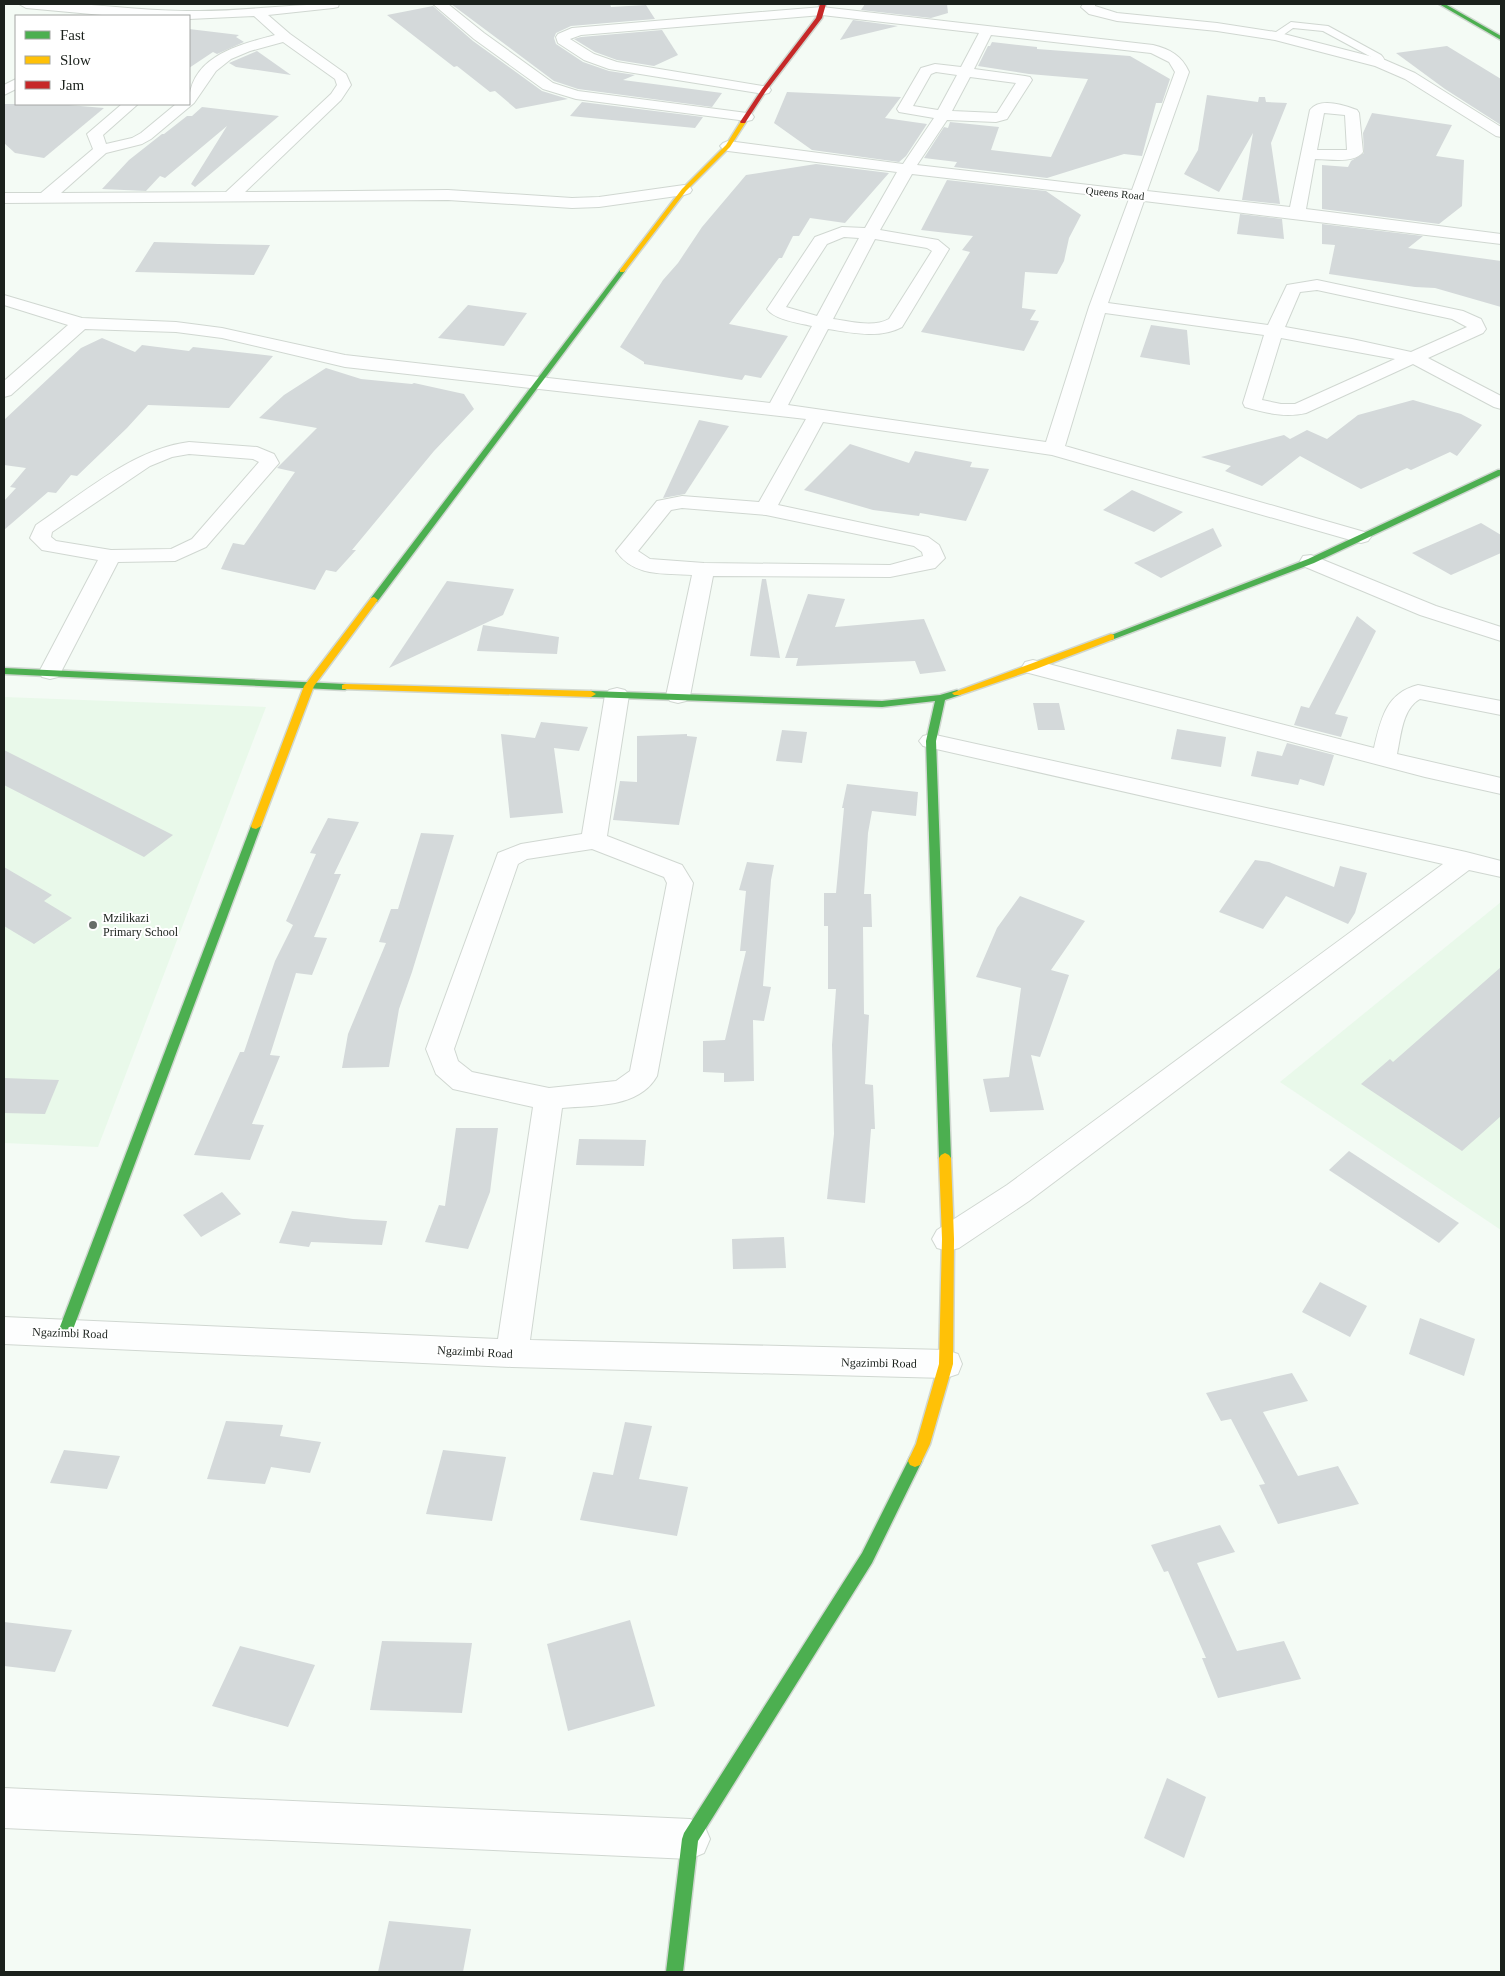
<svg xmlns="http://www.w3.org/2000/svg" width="1505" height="1976" font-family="Georgia,serif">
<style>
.built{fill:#e9f9ea}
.building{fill:#d4d9da}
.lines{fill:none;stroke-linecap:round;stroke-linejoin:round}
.lane-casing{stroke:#d0d7d1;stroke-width:2}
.street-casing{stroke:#d0d7d1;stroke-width:2}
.fast-casing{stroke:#d0d7d1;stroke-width:3}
.slow-casing{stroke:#d0d7d1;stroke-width:3}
.jam-casing{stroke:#d0d7d1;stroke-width:3}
.lane{fill:#fdfefe;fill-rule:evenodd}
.street{fill:#fdfefe;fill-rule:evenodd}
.fast{fill:#4caf50;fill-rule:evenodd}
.slow{fill:#ffc107;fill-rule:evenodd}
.jam{fill:#c62828;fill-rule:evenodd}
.poi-dot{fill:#676d68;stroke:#fff;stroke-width:2}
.labels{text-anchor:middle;stroke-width:4;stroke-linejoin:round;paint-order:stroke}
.far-street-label{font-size:11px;fill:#1b211c;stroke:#fff}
.poi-label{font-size:12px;fill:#1b211c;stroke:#fff;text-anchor:start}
.street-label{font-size:12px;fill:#1b211c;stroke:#fff}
</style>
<rect width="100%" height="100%" fill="#f4fbf5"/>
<!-- built -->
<g class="built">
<polygon points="4,697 266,707 98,1147 4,1143"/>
<polygon points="1501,902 1501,1230 1280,1082"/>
</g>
<!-- building -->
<g class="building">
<polygon points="451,4 610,4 611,7 646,5 655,19 571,26 556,33 554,38 556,44 583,62 609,71 635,75 623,80 722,93 712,107 578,89 554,81"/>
<polygon points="865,4 947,4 948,13 931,18 861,10"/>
<polygon points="433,6 473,41 542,91 568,99 516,109 495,91 490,92 457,66 454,67 387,15"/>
<polygon points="853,20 898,26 840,40"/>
<polygon points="189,29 239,35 236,37 244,42 217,54 213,52 189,68"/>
<polygon points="662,30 678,55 654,66 617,60 595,52 574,39 581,37"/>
<polygon points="992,42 1037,47 1037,49 1130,56 1170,79 1162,103 1156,103 1142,156 1124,154 1047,178 954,167 957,162 924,158 944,127 948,128 950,122 999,127 991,150 1051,157 1088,79 1029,74 978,66 988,46 990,46"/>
<polygon points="1447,46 1501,79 1501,125 1445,89 1396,53"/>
<polygon points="257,51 291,75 236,67 229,63"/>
<polygon points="787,92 901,97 885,118 927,124 906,156 899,162 812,150 774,123"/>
<polygon points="1207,95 1258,102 1259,97 1265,97 1266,102 1287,103 1271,143 1280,204 1242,200 1253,133 1219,192 1184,174 1198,150"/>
<polygon points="582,102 703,117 695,128 570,116"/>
<polygon points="4,104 57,104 104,108 44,158 15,153 4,143"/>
<polygon points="202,107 279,116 195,187 191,184 227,126 165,178 160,176 146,191 102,189 129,160 162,134 164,134 187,116 192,116"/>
<polygon points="1372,113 1452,125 1436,156 1464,160 1462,206 1439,224 1322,209 1322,165 1348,167 1351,161 1364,153 1363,133"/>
<polygon points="816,164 889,173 845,223 810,218 799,236 793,236 782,258 779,258 729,324 788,336 761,378 745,375 742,380 644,364 644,362 620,347 663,280 678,263 702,227 746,175"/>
<polygon points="947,180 1046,191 1081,215 1069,238 1064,261 1057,274 1025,272 1022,308 1036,310 1030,320 1039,321 1024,351 921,332 970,252 962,250 973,236 921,230"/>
<polygon points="1240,214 1282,219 1284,239 1237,234"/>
<polygon points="1322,224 1423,236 1408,248 1501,261 1501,307 1435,288 1415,287 1329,274 1335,245 1322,244"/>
<polygon points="154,242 218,244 270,245 254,275 135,272"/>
<polygon points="468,305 527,313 504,346 438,338"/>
<polygon points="1151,325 1187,330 1190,365 1140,357"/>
<polygon points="102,338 135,352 142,345 189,351 193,347 273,356 229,408 148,405 127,428 77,476 71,475 56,493 48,492 4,530 4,501 16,488 10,487 26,468 4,465 4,420 81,348"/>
<polygon points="326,368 361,379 412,384 414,383 464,394 474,409 434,451 352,550 356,550 336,572 326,570 315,590 221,569 233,543 244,545 295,472 277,468 317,428 259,418 284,395"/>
<polygon points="1413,400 1461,414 1482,425 1457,456 1450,452 1411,470 1407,468 1361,489 1300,456 1262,486 1225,471 1231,466 1201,457 1284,435 1290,439 1307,430 1327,439 1358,415"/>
<polygon points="699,420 729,426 685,494 663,498"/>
<polygon points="850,444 909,463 915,451 972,462 970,467 989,469 966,521 920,513 919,516 873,510 804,490"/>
<polygon points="1132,490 1183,512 1154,532 1103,510"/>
<polygon points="1481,523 1501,535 1501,553 1451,575 1412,553"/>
<polygon points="1213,528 1222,546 1161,578 1134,563"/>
<polygon points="762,579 766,579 780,658 750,656"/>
<polygon points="447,581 514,589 503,615 389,668"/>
<polygon points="808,594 845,599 835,627 924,619 946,671 920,674 915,661 796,666 798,658 785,658"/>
<polygon points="1357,616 1376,631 1335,714 1348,717 1341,737 1294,725 1301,706 1309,708"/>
<polygon points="483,625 559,637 557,654 477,651"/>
<polygon points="1033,703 1059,703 1065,730 1038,730"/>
<polygon points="541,722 588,727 579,751 554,748 563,813 510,818 501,734 535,738"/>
<polygon points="1177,729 1226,737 1221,767 1171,759"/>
<polygon points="782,730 807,732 802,763 776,761"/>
<polygon points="687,734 687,736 697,737 679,825 613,820 620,781 637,782 637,736"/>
<polygon points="1287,743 1334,755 1324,786 1300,779 1298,785 1251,776 1257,751 1282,756"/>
<polygon points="4,750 173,835 144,857 4,785"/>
<polygon points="847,784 918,792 916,816 872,811 868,833 864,894 871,894 872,927 863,927 864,1014 869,1015 865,1084 873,1085 875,1129 871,1129 865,1203 827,1199 834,1134 832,1045 836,989 828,989 828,926 824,926 824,893 836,893 844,808 842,808"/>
<polygon points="328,818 359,822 334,874 341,874 314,937 327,938 312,975 296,973 270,1055 280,1056 252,1124 264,1125 250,1160 194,1155 240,1052 244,1052 275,961 293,925 286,921 316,854 310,853"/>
<polygon points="421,833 454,835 412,972 399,1009 389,1067 342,1068 348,1034 386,943 379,942 391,909 398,909"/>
<polygon points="1255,860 1269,862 1334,887 1340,866 1367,873 1355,913 1348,924 1286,896 1263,929 1219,912"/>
<polygon points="747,862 774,865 771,880 763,986 771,987 764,1021 753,1020 754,1081 724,1082 724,1073 703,1072 703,1041 725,1040 746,951 740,951 746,891 739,890"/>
<polygon points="4,867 52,895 44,901 72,918 34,944 4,926"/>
<polygon points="1020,896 1085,921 1051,970 1069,975 1040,1057 1031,1055 1044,1110 990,1112 983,1079 1009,1077 1021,988 976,977 997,928"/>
<polygon points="1501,967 1501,1116 1462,1151 1361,1084 1390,1059 1393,1062"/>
<polygon points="4,1078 59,1080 45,1114 4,1113"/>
<polygon points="456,1128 498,1128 490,1192 468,1249 425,1242 439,1205 445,1206"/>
<polygon points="579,1139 646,1140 644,1166 576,1165"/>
<polygon points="1349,1151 1459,1223 1439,1243 1329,1170"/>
<polygon points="222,1192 241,1214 201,1237 183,1215"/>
<polygon points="292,1211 353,1219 387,1221 382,1245 311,1242 309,1247 279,1243"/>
<polygon points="784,1237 786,1268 733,1269 732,1239"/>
<polygon points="1320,1282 1367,1306 1350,1337 1302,1312"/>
<polygon points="1420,1318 1475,1339 1464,1376 1409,1354"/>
<polygon points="1292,1373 1308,1401 1263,1412 1298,1476 1338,1466 1359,1504 1278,1524 1259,1485 1265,1484 1231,1419 1221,1421 1206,1393"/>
<polygon points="226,1421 283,1425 280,1436 321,1442 310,1473 271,1467 265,1484 207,1479"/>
<polygon points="625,1422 652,1426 639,1479 688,1487 677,1536 580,1520 593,1472 613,1475"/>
<polygon points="64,1450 120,1456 107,1489 50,1483"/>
<polygon points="443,1450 506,1457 492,1521 426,1514"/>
<polygon points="1220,1525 1235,1552 1197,1563 1237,1651 1284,1641 1301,1679 1218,1698 1202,1658 1206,1658 1168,1571 1164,1572 1151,1545"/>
<polygon points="630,1620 655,1706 568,1731 547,1644"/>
<polygon points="4,1622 72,1630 55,1672 4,1666"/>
<polygon points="382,1641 472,1643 462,1713 370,1710"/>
<polygon points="240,1646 315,1665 288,1727 212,1706"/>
<polygon points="1167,1778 1206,1797 1184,1858 1144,1838"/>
<polygon points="389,1921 471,1929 463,1972 378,1972"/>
</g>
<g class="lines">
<!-- lane casing -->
<g class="lane-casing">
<path id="lane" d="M 1291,22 L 1328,26 L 1381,55 C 1384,58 1386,61 1383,65 L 1377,65 L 1375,59 L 1323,31 L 1293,28 L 1279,38 L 1273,38 L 1273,34 Z"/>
</g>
<!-- street casing -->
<g class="street-casing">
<g id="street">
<path d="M 19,4 C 75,0 131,11 187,11 C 238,12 288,4 339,4 L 338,7 L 333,8 L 268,15 L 290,34 L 346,74 L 351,85 L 341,100 L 245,192 L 448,190 L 572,198 L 599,197 L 684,185 L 690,187 L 692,190 L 690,193 L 684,195 L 599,207 L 572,208 L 448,200 L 4,203 L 4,193 L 41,193 L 93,149 L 87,134 L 122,104 L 138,104 L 103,135 L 106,144 L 132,138 L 141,133 L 176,104 L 189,104 C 189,56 239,45 275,35 L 254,16 L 189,19 L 189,16 L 113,16 L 26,8 ZM 283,42 L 335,79 L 337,85 L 331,94 L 226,192 L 61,193 L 106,153 L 142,144 L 151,139 L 194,103 L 216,71 L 231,59 L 250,51 Z"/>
<polygon points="433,4 448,4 484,33 553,83 578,91 747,113 752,114 754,117 752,120 747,121 576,99 543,89 474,39"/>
<polygon points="1083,4 1095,4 1095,6 1117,13 1217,23 1276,32 1385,60 1415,73 1501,127 1501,137 1496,136 1405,79 1375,66 1275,40 1217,31 1117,21 1089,14 1081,7"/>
<path d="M 822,7 L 1153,45 C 1170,49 1182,56 1189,72 L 1147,191 L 1290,207 L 1310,110 C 1320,97 1344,105 1357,110 L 1359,113 L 1363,152 C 1354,164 1329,159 1315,159 L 1306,209 L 1501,234 L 1501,244 L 1144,201 L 1108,303 L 1268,325 L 1287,285 L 1317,280 L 1463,311 L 1481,319 L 1486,329 L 1483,333 L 1428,358 L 1501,396 L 1501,409 L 1494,407 L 1413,364 L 1306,413 C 1285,418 1266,413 1245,407 L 1243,403 L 1264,335 L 1105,313 L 1065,446 L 1368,533 L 1371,537 L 1368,541 L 1361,543 L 1354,541 L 1052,455 L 823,422 L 778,505 L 928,537 L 939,545 L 945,558 L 935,568 L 890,577 L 713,576 L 690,696 L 686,701 L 678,703 L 670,701 L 666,696 L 692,575 C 663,573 634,577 616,551 L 657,501 L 682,496 L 759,502 L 806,419 L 345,367 L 222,338 L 176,332 L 85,329 L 11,395 L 4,397 L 4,381 L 68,325 L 4,305 L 4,295 L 82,318 L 176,322 L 222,328 L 345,355 L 770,403 L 812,326 C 799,323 775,320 767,309 L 815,237 L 842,227 L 865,228 L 897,172 L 728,151 L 723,149 L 720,146 L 723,143 L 728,141 L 903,164 L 934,118 L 899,112 L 897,109 L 921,68 L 935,64 L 961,67 L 979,33 L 822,15 L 581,35 L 570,39 L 594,54 L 617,62 L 769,87 L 771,90 L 769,93 L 764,94 L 609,69 L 584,60 L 558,43 L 556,37 L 558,34 L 572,28 ZM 991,35 L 1151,53 L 1169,62 L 1175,72 L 1132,190 L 917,165 L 947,120 L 996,122 L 1007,119 L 1032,80 L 1030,77 L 1025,76 L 974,69 ZM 936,72 L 957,75 L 938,110 L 913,106 L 931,74 ZM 970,77 L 1016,83 L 997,113 L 952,111 ZM 1324,113 L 1345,115 L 1347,150 L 1317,150 ZM 912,174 L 1129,199 L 1089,307 L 1046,442 L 788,405 L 828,329 C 852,333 880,339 902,327 L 949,249 L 938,240 L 880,230 ZM 844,237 L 859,238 L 817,316 L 786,307 L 827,244 ZM 875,239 L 927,248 L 932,251 L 889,319 C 873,328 850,321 833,319 ZM 1317,290 L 1452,319 L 1467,327 L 1411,352 L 1352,339 L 1285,327 L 1300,292 ZM 1281,338 L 1395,359 L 1295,404 L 1281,404 L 1262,400 ZM 682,508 L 766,515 L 914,546 L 922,552 L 923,556 L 890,565 L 704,563 L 650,559 L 638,551 L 671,510 Z"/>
<polygon points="16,79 16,89 4,95 4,85"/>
<path d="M 189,442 L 257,447 L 274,454 L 279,463 L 206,547 L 175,561 L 118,562 L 61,672 L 58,677 L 50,679 L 42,677 L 39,672 L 98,560 L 42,550 L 30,538 L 36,525 C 82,494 133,449 189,442 ZM 189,454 L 253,459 L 259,462 L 192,539 L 171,549 L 111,550 L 56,541 L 51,537 L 52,532 L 150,466 L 172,457 Z"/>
<polygon points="1311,555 1436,606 1501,627 1501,641 1420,615 1303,566 1300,561 1303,556"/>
<path d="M 1033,660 L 1374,748 C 1381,719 1386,693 1418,685 L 1501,701 L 1501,715 L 1420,699 C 1402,709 1401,736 1397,754 L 1501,778 L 1501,794 L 1425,777 L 1025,672 L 1022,667 L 1025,662 Z"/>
<path d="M 617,688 L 625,690 L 629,695 L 607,836 L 682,865 L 693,883 L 657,1076 C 639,1108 595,1105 562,1108 L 530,1340 L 946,1350 L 958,1354 L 962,1364 L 958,1374 L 946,1378 L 512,1367 L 4,1344 L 4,1317 L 498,1339 L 533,1107 L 453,1089 L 436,1074 L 426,1049 L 498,853 L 521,844 L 582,834 L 605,695 L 609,690 ZM 592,849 L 664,877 L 667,883 L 630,1071 L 616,1081 L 549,1088 L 472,1072 L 458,1061 L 454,1049 L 518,864 L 527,859 Z"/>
<polygon points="931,734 1466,852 1501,861 1501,877 1469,870 1029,1201 959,1248 948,1251 937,1248 932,1239 937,1230 1007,1185 1443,864 923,746 919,741 923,736"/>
<polygon points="4,1788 690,1819 704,1825 710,1839 704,1853 690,1859 4,1828"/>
</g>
</g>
<!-- fast casing -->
<g class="fast-casing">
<g id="fast">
<polygon points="1439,4 1445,4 1501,36 1501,40"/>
<polygon points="620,270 625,271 377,602 371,602 371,598"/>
<polygon points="1498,470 1501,470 1501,475 1314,563 1114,639 1111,640 1106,637 1308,559"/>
<polygon points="4,668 345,684 350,687 345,690 4,674"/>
<polygon points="957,690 962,693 960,695 945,700 936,741 951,1158 949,1161 941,1161 939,1158 926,741 935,701 882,707 591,697 586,694 591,691 882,701 940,695"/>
<polygon points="256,823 261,826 72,1332 70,1336 65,1338 60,1336 58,1332 251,826"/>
<polygon points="915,1455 920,1457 922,1461 872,1563 698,1841 683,1972 666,1972 682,1839 684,1833 862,1553 910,1457"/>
</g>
</g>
<!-- slow casing -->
<g class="slow-casing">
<g id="slow">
<polygon points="741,121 746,122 730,147 686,191 624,272 620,272 620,270 682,189 726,145"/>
<polygon points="374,597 378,600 314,686 261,826 256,829 252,828 251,826 304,686 371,598"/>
<polygon points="1111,634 1114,635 1114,639 1036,669 960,695 954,695 952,693"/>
<polygon points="345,684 591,691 596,694 591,697 342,689 342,685"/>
<polygon points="945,1153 949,1155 951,1158 954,1239 953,1364 930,1444 920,1465 915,1467 910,1465 908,1461 916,1444 939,1364 942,1239 939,1158 941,1155"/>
</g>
</g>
<!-- jam casing -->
<g class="jam-casing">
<polygon id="jam" points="820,4 826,4 822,18 766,91 745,123 741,123 740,122 762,89 816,18"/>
</g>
<!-- lane -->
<use href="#lane" class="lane"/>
<!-- street -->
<use href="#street" class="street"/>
<!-- fast -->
<use href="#fast" class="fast"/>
<!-- slow -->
<use href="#slow" class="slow"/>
<!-- jam -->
<use href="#jam" class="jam"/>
</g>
<!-- markers -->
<circle class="poi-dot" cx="93" cy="925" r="5"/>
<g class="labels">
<!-- far-street labels -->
<g class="far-street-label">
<text transform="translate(1115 193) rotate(6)" y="4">Queens Road</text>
</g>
<!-- poi labels -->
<g class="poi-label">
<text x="103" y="922">Mzilikazi<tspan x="103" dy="14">Primary School</tspan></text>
</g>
<!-- street labels -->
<g class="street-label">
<text transform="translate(70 1333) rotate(2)" y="4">Ngazimbi Road</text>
<text transform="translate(475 1352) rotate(3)" y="4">Ngazimbi Road</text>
<text transform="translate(879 1363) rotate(1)" y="4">Ngazimbi Road</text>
</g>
</g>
<!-- border -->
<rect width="1505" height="1976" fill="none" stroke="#1b211c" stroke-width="10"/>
<!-- legend -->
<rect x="15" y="15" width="175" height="90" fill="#ffffff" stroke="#a4a6a4"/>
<rect x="25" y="31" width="25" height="8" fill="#4caf50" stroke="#a4a6a4"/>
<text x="60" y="40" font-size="15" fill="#1b211c">Fast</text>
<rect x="25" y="56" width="25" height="8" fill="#ffc107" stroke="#a4a6a4"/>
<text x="60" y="65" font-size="15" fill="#1b211c">Slow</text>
<rect x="25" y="81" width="25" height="8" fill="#c62828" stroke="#a4a6a4"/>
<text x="60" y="90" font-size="15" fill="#1b211c">Jam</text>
</svg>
